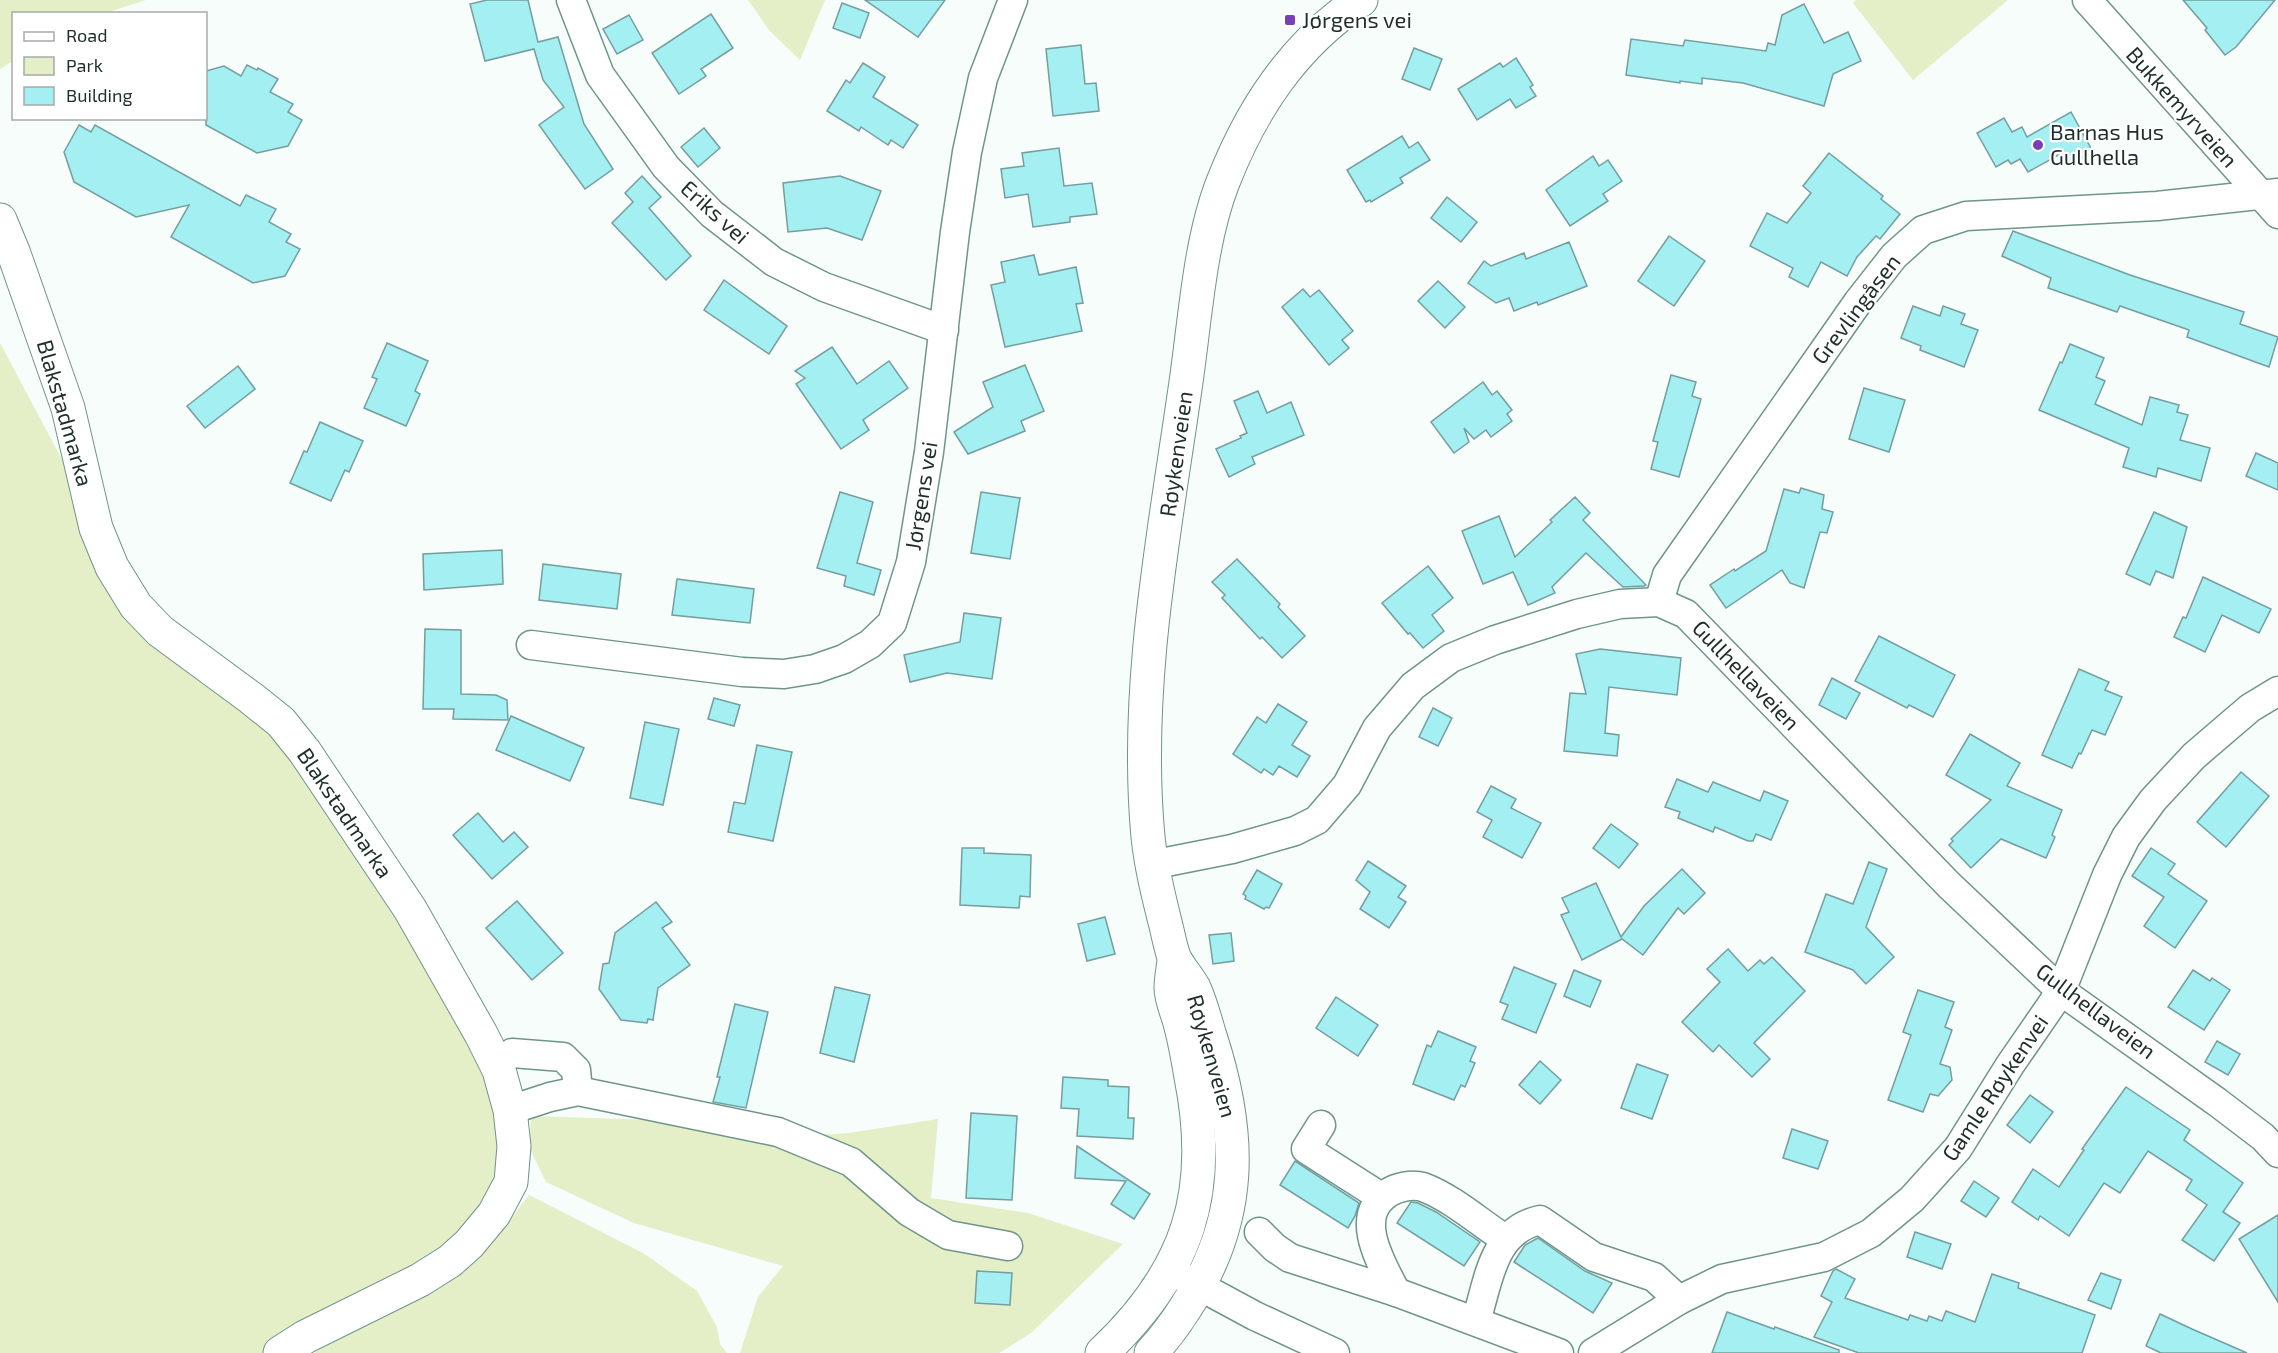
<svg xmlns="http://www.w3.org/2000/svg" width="2278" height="1353" font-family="'Exo 2',sans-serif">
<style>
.green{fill:#e4eec7}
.building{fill:#a4eff1;stroke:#749e9f;stroke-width:1.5}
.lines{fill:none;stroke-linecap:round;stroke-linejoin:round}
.minor-casing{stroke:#6f9588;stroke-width:31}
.secondary-casing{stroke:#6f9588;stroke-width:35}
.primary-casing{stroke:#6f9588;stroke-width:35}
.minor{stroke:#fff;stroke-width:28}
.secondary{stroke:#fff;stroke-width:33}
.primary{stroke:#fff;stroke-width:33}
.poi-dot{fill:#7840b7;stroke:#fff;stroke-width:2}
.labels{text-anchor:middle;stroke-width:4.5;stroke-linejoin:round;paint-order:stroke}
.poi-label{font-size:22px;fill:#1e2e29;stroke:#fff;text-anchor:start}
.street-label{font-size:22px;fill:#1e2e29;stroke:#fff}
</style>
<rect width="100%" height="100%" fill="#f6fdfa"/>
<!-- green -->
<g class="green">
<polygon points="0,0 146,0 105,13 14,14 13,61 0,69"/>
<polygon points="748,0 825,0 800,60 769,30"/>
<polygon points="1856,0 2008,0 1913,80 1853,3"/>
<polygon points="0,343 119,567 321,777 519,1136 466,1240 277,1353 0,1353"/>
<polygon points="531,1116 683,1121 757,1139 849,1133 938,1119 931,1198 1028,1213 1123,1244 1031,1333 999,1353 740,1353 758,1297 783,1266 634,1223 546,1182 530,1149"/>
<polygon points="529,1195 643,1253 697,1291 717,1327 720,1344 727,1353 314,1353 384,1314 487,1249"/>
</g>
<!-- building -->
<g class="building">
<polygon points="487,0 528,0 538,42 558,37 584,124 613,169 585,189 539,125 564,107 543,80 534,49 485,61 470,4"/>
<polygon points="865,0 945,0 918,37"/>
<polygon points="2183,0 2275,0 2236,47 2225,55 2205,30 2207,28"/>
<polygon points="842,3 869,13 860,38 833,28"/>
<polygon points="1804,4 1824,43 1848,32 1861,61 1833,74 1824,106 1743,83 1702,78 1702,84 1680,81 1680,83 1626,75 1631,39 1683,46 1685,40 1766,51 1768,43 1775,45 1782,15"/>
<polygon points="711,14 733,48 701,69 706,76 679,94 652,53"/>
<polygon points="629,15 643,40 617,54 603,29"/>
<polygon points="1081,45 1085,84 1096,83 1099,111 1053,116 1046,49"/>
<polygon points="1414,48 1442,59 1430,90 1402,79"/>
<polygon points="1516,58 1533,85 1530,87 1536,96 1516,108 1510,99 1477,120 1458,89 1500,63 1503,67"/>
<polygon points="863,63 885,77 873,97 918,125 903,148 891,140 888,145 861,127 859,131 827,111 846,80 850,83"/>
<polygon points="247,65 257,70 258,68 278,79 270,92 293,104 288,112 302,120 288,146 257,153 206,125 206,71 224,66 241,76"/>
<polygon points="2071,112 2093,152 2069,166 2062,153 2028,172 2020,159 2011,164 2008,160 1996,167 1977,133 2004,118 2012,132 2022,127 2027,137"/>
<polygon points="79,125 91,132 95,125 240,206 246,195 276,209 269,222 291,234 286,242 300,249 285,276 253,283 171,237 189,205 136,217 74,182 64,152"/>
<polygon points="704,128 720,148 698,167 681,147"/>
<polygon points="1402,136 1409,148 1418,142 1430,160 1400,178 1403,183 1371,202 1370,200 1366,202 1347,170"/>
<polygon points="1059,148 1064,186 1092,183 1097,214 1070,217 1070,222 1033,227 1028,194 1005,198 1001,169 1024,166 1022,153"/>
<polygon points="1829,153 1883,196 1881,199 1900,214 1880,239 1876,236 1857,257 1847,276 1821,262 1808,287 1789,277 1793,268 1750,246 1767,213 1787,223 1811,193 1803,186"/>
<polygon points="1593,156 1599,166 1608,160 1622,181 1603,194 1608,201 1570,226 1546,190"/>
<polygon points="642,176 661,197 649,208 691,256 666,280 612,223 633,202 625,193"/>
<polygon points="840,176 881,191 862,240 827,228 788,232 783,183"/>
<polygon points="1447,197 1477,222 1461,242 1431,218"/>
<polygon points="2013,231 2130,275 2244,312 2240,324 2278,337 2269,367 2187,337 2189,330 2120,306 2117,312 2048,288 2051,278 2002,256"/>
<polygon points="1669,236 1705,261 1674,306 1638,281"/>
<polygon points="1569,242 1587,286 1538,305 1537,302 1514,311 1509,298 1496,303 1468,283 1484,261 1491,266 1524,253 1526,259"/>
<polygon points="1034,255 1039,275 1076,267 1083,303 1076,304 1082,331 1005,347 991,285 1005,282 1001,262"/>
<polygon points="724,280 787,326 769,354 704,310"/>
<polygon points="1438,281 1465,307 1445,328 1418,301"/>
<polygon points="1303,289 1310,297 1319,290 1353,331 1342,340 1349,348 1329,365 1282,307"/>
<polygon points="1913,306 1940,316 1943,306 1965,314 1961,324 1978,330 1964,367 1920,350 1921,346 1901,338"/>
<polygon points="387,343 428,361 415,391 420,394 406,426 364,408 377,379 372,377"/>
<polygon points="2070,344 2104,358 2096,377 2105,381 2095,404 2142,425 2150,397 2179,405 2177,412 2188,415 2180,440 2210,448 2201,481 2158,468 2156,477 2123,467 2129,448 2039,410 2060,362 2062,363"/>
<polygon points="832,347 857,384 889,361 908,388 863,420 869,430 841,449 796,384 805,378 795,371"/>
<polygon points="1025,365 1044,411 1021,421 1025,431 968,454 954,432 993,407 983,382"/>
<polygon points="238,366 255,389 205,428 187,406"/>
<polygon points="1671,375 1696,382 1692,396 1701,399 1679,477 1651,469 1658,442 1653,441"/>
<polygon points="1483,382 1492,395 1497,391 1512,410 1507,414 1512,421 1491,437 1486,430 1474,439 1464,428 1469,442 1454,453 1431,422"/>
<polygon points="1864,388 1905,400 1889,452 1849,439"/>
<polygon points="1258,391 1267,413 1291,402 1304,435 1252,457 1255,464 1229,477 1216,449 1241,438 1240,436 1247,433 1234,401"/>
<polygon points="320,422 363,441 349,472 345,470 331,501 290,483 304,451 307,452"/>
<polygon points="2256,453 2278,463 2278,490 2246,476"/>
<polygon points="1801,488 1824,495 1822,509 1833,512 1827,533 1820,532 1804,588 1790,583 1782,570 1726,608 1710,585 1734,569 1735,571 1766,551 1784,489 1799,493"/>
<polygon points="840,492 873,502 857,563 881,570 874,595 844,586 846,576 817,568"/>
<polygon points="981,492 1020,498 1010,559 971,553"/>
<polygon points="1575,497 1590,513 1583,520 1646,585 1644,586 1623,587 1586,553 1552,587 1555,593 1528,605 1513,572 1483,584 1462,531 1499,516 1515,557 1552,522 1550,520"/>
<polygon points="2154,512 2187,527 2173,578 2156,571 2150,585 2126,574"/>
<polygon points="502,550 503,584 424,590 423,554"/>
<polygon points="1237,559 1280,604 1278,607 1305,636 1282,658 1262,637 1260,639 1222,598 1225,595 1212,582"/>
<polygon points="543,564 621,574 617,609 539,600"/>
<polygon points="1428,566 1453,598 1432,615 1444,631 1423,648 1410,633 1408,634 1382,603"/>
<polygon points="2203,577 2271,609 2259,633 2222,615 2205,652 2174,637 2183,617 2186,618"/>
<polygon points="677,579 754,589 750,623 672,615"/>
<polygon points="964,613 1001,618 992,679 947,673 910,682 904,655 960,642"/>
<polygon points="425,629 461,630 461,694 496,695 507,700 508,720 453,719 454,709 423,709"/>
<polygon points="1879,636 1955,675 1933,717 1909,705 1907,708 1855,681"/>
<polygon points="1600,649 1681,658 1677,695 1609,687 1605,733 1619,735 1617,756 1564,751 1570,693 1586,694 1576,654"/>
<polygon points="2079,669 2109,682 2105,690 2122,697 2105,735 2092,730 2081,754 2079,753 2072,768 2042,755"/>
<polygon points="1832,678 1860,693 1846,719 1819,705"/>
<polygon points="714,698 740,705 734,726 708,719"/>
<polygon points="1278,704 1307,722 1292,745 1310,756 1297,777 1279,766 1273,775 1264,769 1261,773 1233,754 1257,717 1266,723"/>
<polygon points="1433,708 1452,718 1438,746 1419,737"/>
<polygon points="511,716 584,748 570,781 496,750"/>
<polygon points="645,722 679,729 663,805 630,798"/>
<polygon points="1970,734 2020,763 2007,786 2062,810 2052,835 2055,837 2046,858 2001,839 1971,868 1949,845 1953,841 1951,839 1991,800 1946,775"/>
<polygon points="757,745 792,752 773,841 728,832 734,802 745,804"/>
<polygon points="2241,772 2269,796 2226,847 2197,822"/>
<polygon points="1677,779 1708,792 1713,782 1760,801 1764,791 1788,801 1771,840 1756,834 1753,841 1748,841 1715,827 1713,832 1678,818 1680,812 1665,807"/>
<polygon points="1491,786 1516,799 1511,808 1541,823 1522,858 1483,837 1492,820 1477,812"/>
<polygon points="478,813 503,842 514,832 528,847 492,879 453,835"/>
<polygon points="1611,824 1638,844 1619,868 1593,848"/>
<polygon points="962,848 984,848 984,853 1031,855 1030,897 1020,896 1019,908 960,905"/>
<polygon points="2151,848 2175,864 2168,874 2207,901 2175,948 2144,926 2164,897 2132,876"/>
<polygon points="1368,861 1406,886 1398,897 1406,902 1389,928 1360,909 1370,892 1356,880"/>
<polygon points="1869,862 1887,869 1866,927 1894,957 1866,984 1853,970 1805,952 1826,894 1853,904"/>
<polygon points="1682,869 1705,893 1684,914 1678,908 1643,955 1622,939 1582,960 1561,915 1569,912 1562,898 1596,883 1621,937 1644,906"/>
<polygon points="1257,870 1282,884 1269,908 1266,907 1264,909 1245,899 1246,896 1243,894"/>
<polygon points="517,901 563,953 532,980 486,928"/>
<polygon points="656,902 672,922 662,928 690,965 658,988 653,1020 648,1019 647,1023 621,1020 599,989 603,964 609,963 615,933"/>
<polygon points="1105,917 1115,954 1087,961 1078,924"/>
<polygon points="1231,933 1234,961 1213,964 1209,935"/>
<polygon points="1728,949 1748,971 1760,960 1764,964 1772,957 1805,991 1754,1043 1770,1059 1752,1077 1719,1045 1713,1052 1682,1022 1720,982 1707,969"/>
<polygon points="1514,967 1556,984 1536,1033 1502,1019 1508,1005 1500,1002"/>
<polygon points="1574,970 1601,981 1590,1007 1564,996"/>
<polygon points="2193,970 2210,981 2212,978 2230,990 2204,1030 2168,1007"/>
<polygon points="835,987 870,995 854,1062 820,1053"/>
<polygon points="1918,990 1954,1002 1945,1027 1952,1030 1940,1064 1950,1067 1952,1080 1938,1096 1930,1094 1923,1112 1888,1100 1911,1035 1903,1032"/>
<polygon points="1336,997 1378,1025 1358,1056 1316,1028"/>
<polygon points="735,1004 768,1012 746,1108 713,1102 720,1077 717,1077"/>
<polygon points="1438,1031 1476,1047 1470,1061 1475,1063 1465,1087 1461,1085 1454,1100 1413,1084 1427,1045 1431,1047"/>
<polygon points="2217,1041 2240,1054 2228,1075 2205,1062"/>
<polygon points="1540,1061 1561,1080 1540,1104 1519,1085"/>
<polygon points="1637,1064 1668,1075 1652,1119 1621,1108"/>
<polygon points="1063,1077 1108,1080 1108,1086 1129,1087 1128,1118 1134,1118 1133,1139 1077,1136 1079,1109 1061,1108"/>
<polygon points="2126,1087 2190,1130 2184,1140 2243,1183 2223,1212 2240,1223 2214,1261 2182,1240 2207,1205 2186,1190 2192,1180 2148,1151 2120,1193 2104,1183 2069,1236 2040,1216 2038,1220 2012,1202 2033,1169 2059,1187 2084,1150 2082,1149"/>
<polygon points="2030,1095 2053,1112 2030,1143 2007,1125"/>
<polygon points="971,1113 1017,1116 1012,1200 966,1198"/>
<polygon points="1792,1129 1828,1141 1818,1169 1783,1158"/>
<polygon points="1077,1146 1150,1194 1134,1219 1111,1204 1126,1181 1075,1178"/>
<polygon points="1295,1161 1359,1203 1355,1216 1348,1228 1280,1185"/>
<polygon points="1974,1181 1999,1198 1986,1217 1961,1201"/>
<polygon points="1411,1202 1418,1203 1436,1212 1480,1242 1464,1266 1397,1223"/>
<polygon points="2278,1215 2278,1302 2239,1239"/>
<polygon points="1915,1232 1951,1244 1942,1269 1907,1257"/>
<polygon points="1538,1238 1585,1271 1612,1283 1593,1313 1514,1262 1525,1245"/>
<polygon points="1836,1269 1855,1279 1845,1298 1908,1320 1910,1315 1927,1321 1929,1316 1942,1321 1946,1311 1975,1322 1992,1274 2019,1283 2018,1288 2095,1315 2082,1353 1859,1353 1814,1337 1832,1302 1821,1296 1833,1271"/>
<polygon points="977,1271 1012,1273 1010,1305 975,1303"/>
<polygon points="2101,1273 2121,1280 2111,1309 2088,1300"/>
<polygon points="1727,1312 1774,1329 1775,1327 1839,1350 1839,1353 1712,1353"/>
<polygon points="2160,1314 2192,1329 2247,1353 2161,1353 2146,1346"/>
</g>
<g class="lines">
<!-- minor casing -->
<g class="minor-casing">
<g id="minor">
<polyline points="571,0 600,75 666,167 712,214 774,262 824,287 944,330"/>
<polyline points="2087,0 2278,214"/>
<polyline points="1659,602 1667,575 1858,302 1894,256 1923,230 1966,216 2157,206 2278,193"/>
<polyline points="531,645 742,672 784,674 815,669 844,659 870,644 892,623 911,562 929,452 955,232 967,152 983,78 1013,0"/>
<polyline points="1151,865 1232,849 1295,831 1317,820 1347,785 1377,728 1413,686 1451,658 1495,640 1577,614 1620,604 1659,602 1686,614 1949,885 2061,991 2217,1102 2263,1137 2278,1153"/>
<polyline points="512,1053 563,1057 576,1070 578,1091"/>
<polyline points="510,1110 550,1097 578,1091 778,1132 851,1162 909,1212 948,1235 1008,1246"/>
<polyline points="1321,1125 1306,1149 1381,1197"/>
<polyline points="1259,1232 1275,1248 1290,1258 1396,1292 1559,1353"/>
<polyline points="1179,1275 1255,1316 1335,1353"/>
<path d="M 1396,1292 C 1382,1264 1352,1217 1388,1193 C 1397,1187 1412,1184 1423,1187 C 1452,1198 1479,1222 1505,1239"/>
<path d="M 1476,1321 C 1489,1280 1492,1231 1540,1220 L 1594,1257 L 1654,1277 L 1679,1300"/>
<polyline points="1593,1353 1679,1300 1722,1279 1824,1257 1871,1233 1912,1199 1958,1148 2010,1065 2061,991 2107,875 2126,837 2153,800 2194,756 2250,708 2278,691"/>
</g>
</g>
<!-- secondary casing -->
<g class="secondary-casing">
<polyline id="secondary" points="0,220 14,254 68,408 96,528 112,567 136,606 160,631 251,698 281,722 305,752 410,909 481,1034 499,1070 510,1110 514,1146 511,1182 494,1214 469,1244 450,1261 420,1280 305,1337 280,1353"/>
</g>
<!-- primary casing -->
<g class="primary-casing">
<g id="primary">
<path d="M 1102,1353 C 1188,1272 1214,1193 1191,1077 C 1188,1059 1185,1041 1180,1023 C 1177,1012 1171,999 1171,988 C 1171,979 1173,970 1174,961"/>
<path d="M 1151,1353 C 1164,1339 1176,1323 1186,1307 C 1244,1218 1242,1134 1210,1036 C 1205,1020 1201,1003 1194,988 C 1188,977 1179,968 1174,957 C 1170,946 1168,933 1165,922 C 1158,894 1151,866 1148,837 C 1134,687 1164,536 1185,389 C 1195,323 1199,243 1223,182 C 1252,108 1294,44 1361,0"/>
</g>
</g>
<!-- minor -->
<use href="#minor" class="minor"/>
<!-- secondary -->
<use href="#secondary" class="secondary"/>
<!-- primary -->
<use href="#primary" class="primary"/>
</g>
<!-- markers -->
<g class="poi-dot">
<rect x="1284" y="14" width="12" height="12" rx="3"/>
<circle cx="2038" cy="145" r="6"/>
</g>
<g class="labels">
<!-- poi labels -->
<g class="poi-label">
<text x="1302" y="28">Jørgens vei</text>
<text x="2050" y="140">Barnas Hus<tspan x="2050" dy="25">Gullhella</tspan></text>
</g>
<!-- street labels -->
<g class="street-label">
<text transform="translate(2182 107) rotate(48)" y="8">Bukkemyrveien</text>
<text transform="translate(715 212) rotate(42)" y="8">Eriks vei</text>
<text transform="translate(1856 309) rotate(-53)" y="8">Grevlingåsen</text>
<text transform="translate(65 413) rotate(74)" y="8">Blakstadmarka</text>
<text transform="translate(1176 454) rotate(-82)" y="8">Røykenveien</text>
<text transform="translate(921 496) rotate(-81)" y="8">Jørgens vei</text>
<text transform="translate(1746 675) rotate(46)" y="8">Gullhellaveien</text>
<text transform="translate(345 813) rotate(56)" y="8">Blakstadmarka</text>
<text transform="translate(2096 1011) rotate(37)" y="8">Gullhellaveien</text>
<text transform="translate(1212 1056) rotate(74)" y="8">Røykenveien</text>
<text transform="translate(1995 1088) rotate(-56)" y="8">Gamle Røykenvei</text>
</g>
</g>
<!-- legend -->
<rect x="12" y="12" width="195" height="108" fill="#ffffff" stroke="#a5aba9" stroke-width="1.5"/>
<rect x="24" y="32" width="30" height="9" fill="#ffffff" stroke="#a5aba9" stroke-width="1.5"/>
<text x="66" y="42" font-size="18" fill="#1e2e29">Road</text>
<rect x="24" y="57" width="30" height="18" fill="#e4eec7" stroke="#a5aba9" stroke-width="1.5"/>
<text x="66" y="72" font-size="18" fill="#1e2e29">Park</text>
<rect x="24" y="87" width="30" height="18" fill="#a4eff1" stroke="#a5aba9" stroke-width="1.5"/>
<text x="66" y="102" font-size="18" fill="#1e2e29">Building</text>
</svg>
